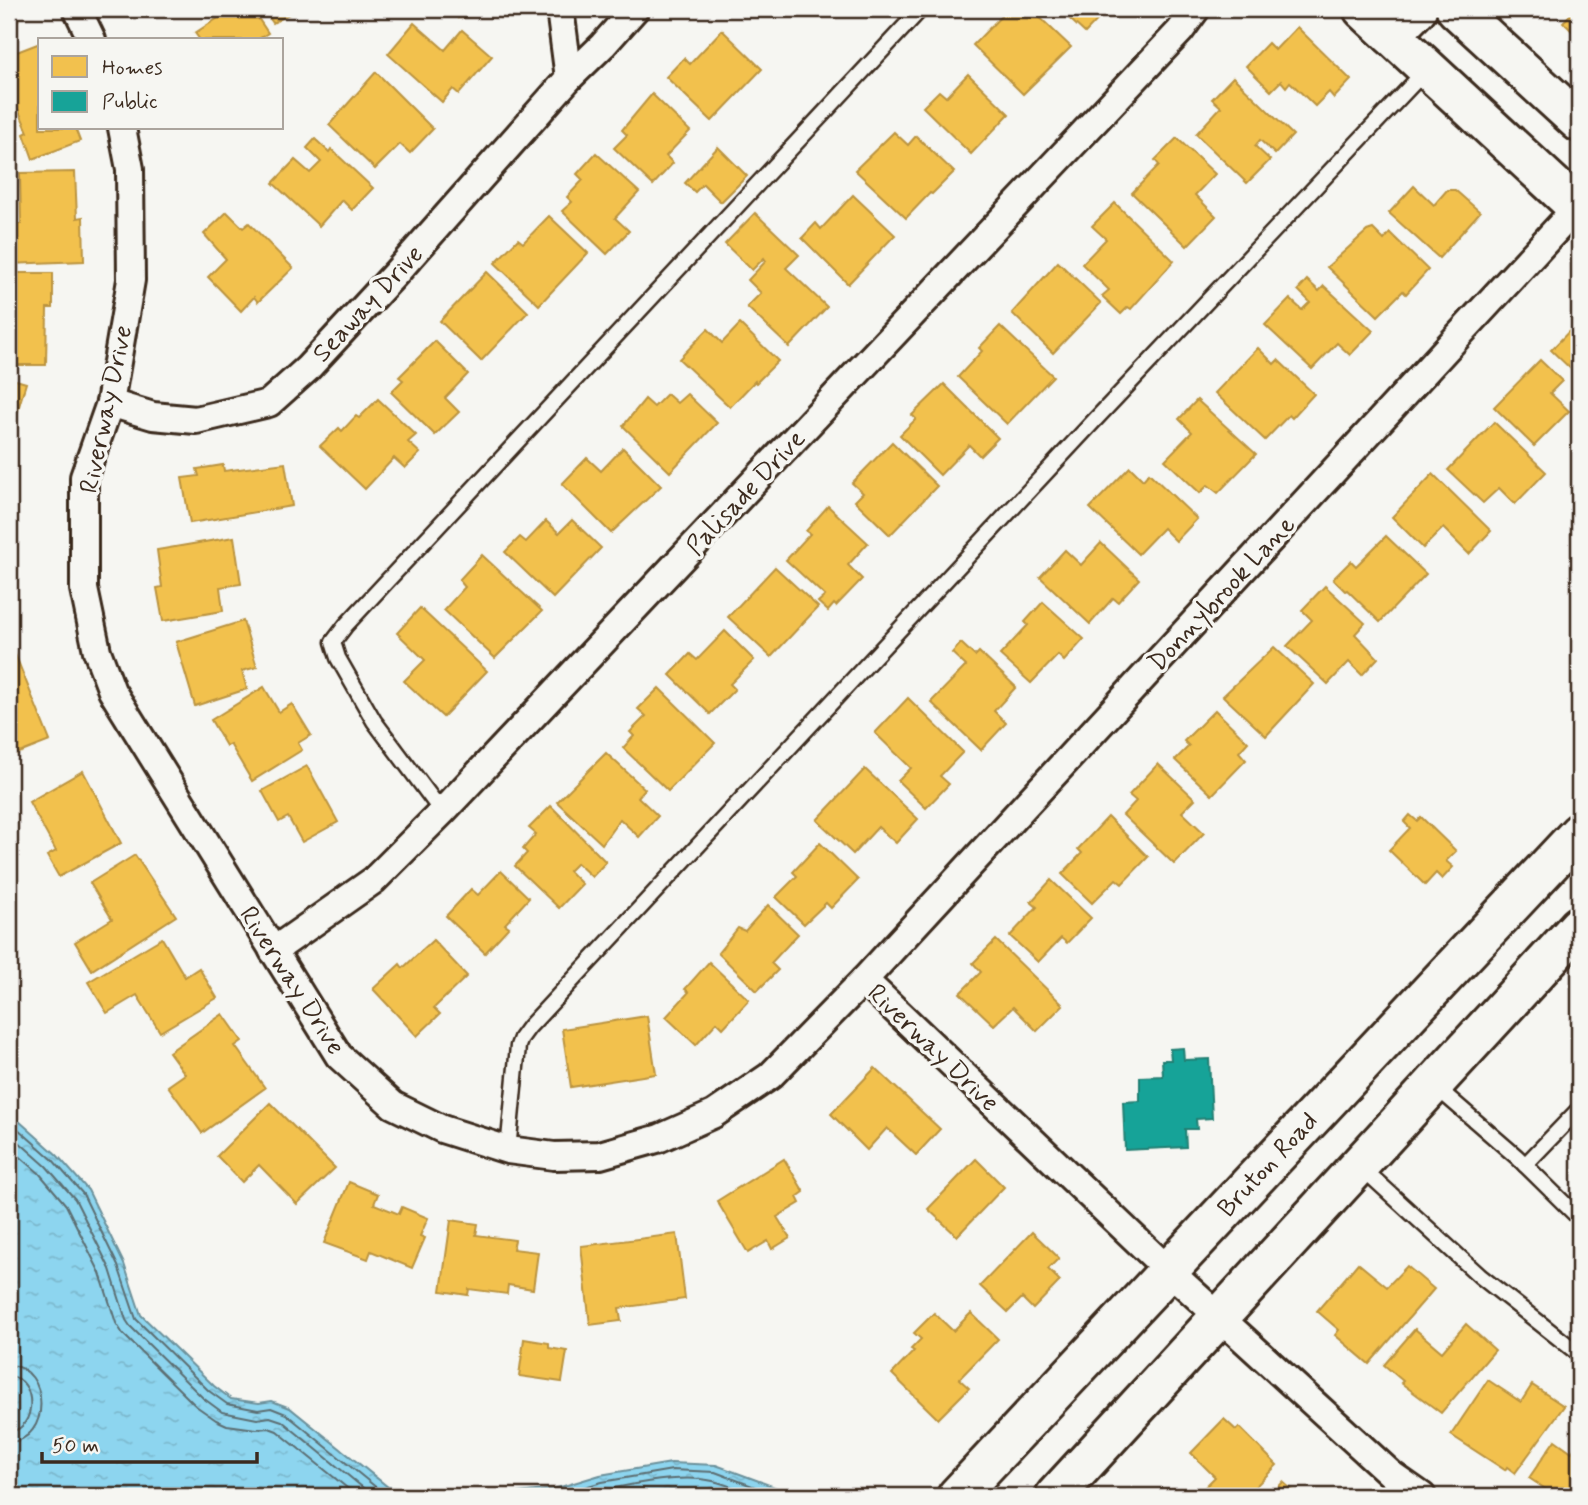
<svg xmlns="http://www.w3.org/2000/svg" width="1588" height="1505" font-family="Mynerve,sans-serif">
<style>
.water{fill:url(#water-ripples);stroke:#6c919b;stroke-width:2}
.homes{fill:#f2c14e;stroke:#bb9440;stroke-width:2}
.public{fill:#17a398;stroke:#227f73;stroke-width:2}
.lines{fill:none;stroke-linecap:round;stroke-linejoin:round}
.shore{stroke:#5c6e72;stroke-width:2}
.service-casing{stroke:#3b2a1e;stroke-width:19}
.minor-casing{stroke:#3b2a1e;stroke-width:32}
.secondary-casing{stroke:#3b2a1e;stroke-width:44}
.service{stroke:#f6f6f2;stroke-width:14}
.minor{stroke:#f6f6f2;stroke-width:26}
.secondary{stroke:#f6f6f2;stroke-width:38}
.labels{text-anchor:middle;stroke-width:7;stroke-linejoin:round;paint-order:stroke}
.street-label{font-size:26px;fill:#3b2a1e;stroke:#f6f6f2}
</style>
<defs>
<pattern id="water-ripples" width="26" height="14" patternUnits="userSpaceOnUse" patternTransform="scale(1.75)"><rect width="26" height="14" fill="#8dd5ef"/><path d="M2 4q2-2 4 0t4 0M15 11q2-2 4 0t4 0" fill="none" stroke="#7bb7cc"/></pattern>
</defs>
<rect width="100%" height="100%" fill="#f6f6f2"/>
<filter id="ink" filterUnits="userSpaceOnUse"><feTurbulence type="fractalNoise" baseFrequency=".0143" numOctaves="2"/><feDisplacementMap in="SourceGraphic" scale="14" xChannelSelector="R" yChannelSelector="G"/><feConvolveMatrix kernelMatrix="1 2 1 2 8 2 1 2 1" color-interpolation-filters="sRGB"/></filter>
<g filter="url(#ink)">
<!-- water -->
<g class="water">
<polygon points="9,1112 57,1155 88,1190 124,1264 141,1315 214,1386 231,1399 259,1403 272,1401 290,1408 388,1487 474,1496 9,1496 9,1441 14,1401 9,1379"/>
<polygon points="671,1463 716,1465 799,1496 490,1496 554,1489 600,1475"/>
</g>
<!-- homes -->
<g class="homes">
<polygon points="9,9 11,9 18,20 9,26"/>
<polygon points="232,9 252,9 268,33 257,40 200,40 195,33"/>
<polygon points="263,9 298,9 273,23"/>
<polygon points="457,9 495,9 495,12 458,18"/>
<polygon points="734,9 774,9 773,14"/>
<polygon points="1008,9 1029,9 1031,13 1033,11 1071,47 1023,94 973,45"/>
<polygon points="1059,9 1108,9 1085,33"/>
<polygon points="1576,9 1579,9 1579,38 1563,22"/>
<polygon points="414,23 445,50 462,30 492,56 459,94 453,89 442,102 388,54"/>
<polygon points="1297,27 1351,80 1334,98 1329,92 1315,106 1290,82 1286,87 1281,81 1271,91 1246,66 1268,43 1275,50"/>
<polygon points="722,30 762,69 712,121 666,77 684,58 690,64"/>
<polygon points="40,43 40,128 75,128 80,141 33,159 24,134 28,132 9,88 9,55"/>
<polygon points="376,72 433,129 410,153 400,144 375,169 329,125"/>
<polygon points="968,74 1009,114 971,154 923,107 939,91 946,97"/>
<polygon points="1233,77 1293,135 1275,154 1260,140 1255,146 1270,160 1247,183 1196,134 1221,107 1212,99"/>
<polygon points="652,94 690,131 666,156 673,163 653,185 614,148 627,135 622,130"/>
<polygon points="894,132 908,145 916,136 954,172 932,194 930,193 906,218 855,170"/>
<polygon points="1177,138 1215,174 1195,195 1216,216 1187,246 1132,193 1159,165 1155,160"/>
<polygon points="315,139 329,152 331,149 373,188 352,210 342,200 319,226 273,183 295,160 310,173 321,162 307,148"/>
<polygon points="718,147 747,176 721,202 703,184 695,192 685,183"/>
<polygon points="596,153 639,192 615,218 629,231 607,254 562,211 572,202 567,197 583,180 577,174"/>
<polygon points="75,172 77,218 83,217 84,261 9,264 9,224 21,224 20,173"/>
<polygon points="1414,186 1434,205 1447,190 1455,190 1480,212 1439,258 1389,213"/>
<polygon points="853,195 895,235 848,284 802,238 816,223 821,229"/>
<polygon points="1115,203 1174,261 1131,309 1128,307 1121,314 1102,296 1109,290 1082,264 1106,239 1092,226"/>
<polygon points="227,212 243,228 249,223 293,268 258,302 254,297 241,311 208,277 226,259 204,234"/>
<polygon points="755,213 799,255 786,268 827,307 789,347 747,307 761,293 748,280 766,261 764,258 752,270 725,244"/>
<polygon points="549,216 588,253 539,305 495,263 518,239 523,243"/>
<polygon points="1373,229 1384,240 1390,233 1428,270 1406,294 1403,291 1378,316 1327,267 1367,231"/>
<polygon points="1058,262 1101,303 1053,353 1012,313"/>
<polygon points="487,272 528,312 481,361 440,321"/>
<polygon points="9,273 53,273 53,308 47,308 46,365 9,365"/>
<polygon points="1307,280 1319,291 1324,286 1373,331 1350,355 1337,343 1312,369 1265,325 1290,299 1302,310 1310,302 1298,290"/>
<polygon points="1579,314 1579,377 1551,350 1579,321 1576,318"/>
<polygon points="740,324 778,361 756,383 755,381 730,407 679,359 708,329 722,343"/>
<polygon points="1000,326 1053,376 1007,424 958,377 982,351 979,348"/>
<polygon points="435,341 468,374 445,398 459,412 435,435 391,392 403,380 399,377"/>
<polygon points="1258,348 1274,364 1278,360 1314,394 1292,418 1289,415 1265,440 1215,393"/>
<polygon points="1540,360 1562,381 1550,393 1569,411 1534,446 1494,407"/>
<polygon points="9,378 26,383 16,416 9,414"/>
<polygon points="944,384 998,438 980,456 969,445 940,475 900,435 916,419 912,415"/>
<polygon points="667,394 677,403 687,394 717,423 670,472 623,426 645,399 654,407"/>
<polygon points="378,399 416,435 408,442 420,453 405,468 394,458 365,489 320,446 339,428 342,431 356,416 359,418"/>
<polygon points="1197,400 1256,454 1218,493 1208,485 1200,493 1165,460 1192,432 1179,419"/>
<polygon points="1494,422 1546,472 1515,504 1499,488 1483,503 1448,470"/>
<polygon points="892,442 937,486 890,535 855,501 863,493 852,483"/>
<polygon points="623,448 661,486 611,533 562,484 587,458 601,471"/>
<polygon points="285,463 292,506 190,523 182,478 199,476 197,469 223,465 224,471"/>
<polygon points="1130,467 1143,480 1149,473 1197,519 1176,541 1163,528 1138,554 1090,508"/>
<polygon points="1433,474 1491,531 1469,554 1443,528 1423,548 1392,517"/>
<polygon points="828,506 868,543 848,565 862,579 836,606 834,604 828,611 818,602 825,596 786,560 810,534 806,531"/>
<polygon points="572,520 601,548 553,598 505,552 520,537 526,542 546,521 559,533"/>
<polygon points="1386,536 1426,574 1380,622 1347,590 1345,591 1333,579 1351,561 1356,566"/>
<polygon points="234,537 241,584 220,587 223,611 163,621 157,588 162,587 157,550"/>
<polygon points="1101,543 1139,579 1118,602 1113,598 1090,624 1040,577 1065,550 1081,565"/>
<polygon points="482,555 542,611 495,658 444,610 465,587 459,580"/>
<polygon points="775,567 818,607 771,657 728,617"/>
<polygon points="1325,586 1365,623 1355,634 1378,658 1362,675 1349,662 1328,684 1287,646 1312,620 1302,610"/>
<polygon points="1043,602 1084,639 1064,661 1058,655 1031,683 1000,655 1028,625 1025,622"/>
<polygon points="420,608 487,671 443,717 404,681 425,660 397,633"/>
<polygon points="243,621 257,667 242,671 247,689 195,706 176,642"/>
<polygon points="725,631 754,660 730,684 735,689 710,714 670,675 690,654 697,660"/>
<polygon points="9,639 50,741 9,757"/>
<polygon points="961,643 975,656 979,652 1016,687 994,711 1006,723 981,750 931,702 966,666 952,653"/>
<polygon points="1274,647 1314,684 1266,736 1223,696"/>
<polygon points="264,687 279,712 292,704 311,735 298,743 302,750 252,781 230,744 226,746 211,720"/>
<polygon points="659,688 715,743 668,791 623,748 634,736 630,732 646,716 638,709"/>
<polygon points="908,698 963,752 940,776 949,784 926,808 898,781 911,768 875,733"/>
<polygon points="1215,710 1248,742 1239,752 1246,760 1212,795 1175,760 1189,746 1184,741"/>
<polygon points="606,753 645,789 638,797 658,816 639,837 620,819 602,844 557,802"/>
<polygon points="1158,764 1195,799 1182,812 1204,833 1174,864 1123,815 1136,801 1129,795"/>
<polygon points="307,766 338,822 302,842 288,817 279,822 262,791"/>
<polygon points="865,769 918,819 896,843 878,827 853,854 817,820"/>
<polygon points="83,771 121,843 59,877 47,856 56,851 29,802"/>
<polygon points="551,806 606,862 592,877 577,863 569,871 582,884 559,908 515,866 527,853 523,849 536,834 529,828"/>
<polygon points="1410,815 1417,821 1421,817 1456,851 1446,861 1453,867 1442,879 1436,873 1425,885 1389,850 1410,828 1404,822"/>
<polygon points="1108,817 1148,857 1122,884 1116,879 1092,903 1062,874 1082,853 1078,849"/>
<polygon points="820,843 858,880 831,908 826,903 804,924 776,897 797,876 793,872"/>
<polygon points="135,855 176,916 92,970 75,942 112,919 90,883"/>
<polygon points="501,871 529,898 505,924 509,927 485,953 446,916 471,889 478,895"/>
<polygon points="1051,880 1091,918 1067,943 1061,938 1038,962 1010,936 1037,907 1031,902"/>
<polygon points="768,905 798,934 771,963 778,970 757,991 718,953 738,928 745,931"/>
<polygon points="162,938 185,977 199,968 217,998 160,1032 137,995 107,1013 88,982"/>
<polygon points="433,940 467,976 434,1008 440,1014 417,1036 373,989 400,964 403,968"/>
<polygon points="996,940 1063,1005 1037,1031 1013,1007 994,1025 960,993 981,972 973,963"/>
<polygon points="709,962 749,1000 723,1028 717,1022 696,1045 666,1017 689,992 685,989"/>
<polygon points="223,1014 242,1041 235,1046 265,1088 202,1133 168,1086 185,1074 169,1052"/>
<polygon points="647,1016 656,1074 571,1087 562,1029"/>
<polygon points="875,1068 940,1129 916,1155 887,1128 867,1150 831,1114"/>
<polygon points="270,1103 335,1168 297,1204 259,1165 242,1182 217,1156"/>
<polygon points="784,1159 804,1192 797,1197 800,1203 777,1217 790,1238 772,1249 768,1241 748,1253 717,1201"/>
<polygon points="976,1159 1004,1187 957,1236 928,1209"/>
<polygon points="349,1182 378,1194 374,1204 399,1214 402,1207 428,1218 420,1236 425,1238 412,1268 371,1251 368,1259 324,1243"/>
<polygon points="451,1220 478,1224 476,1235 515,1240 513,1249 538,1252 533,1289 508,1285 507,1294 469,1289 468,1295 441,1291"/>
<polygon points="1032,1232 1059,1258 1048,1269 1060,1281 1033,1309 1022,1298 1008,1312 980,1286"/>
<polygon points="677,1234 685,1299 619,1308 621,1321 590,1325 581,1246"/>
<polygon points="1358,1263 1387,1287 1407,1266 1434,1289 1369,1364 1335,1335 1339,1330 1317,1311"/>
<polygon points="934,1313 953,1331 971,1313 998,1339 959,1379 969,1388 938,1419 892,1374 914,1351 911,1349 921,1339 914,1333"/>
<polygon points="1466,1324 1495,1350 1441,1413 1401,1383 1403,1381 1384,1365 1415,1329 1442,1352"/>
<polygon points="524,1339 549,1343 549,1348 567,1351 562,1382 519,1376"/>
<polygon points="1488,1380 1521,1402 1532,1385 1564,1406 1515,1473 1507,1467 1505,1470 1451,1435"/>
<polygon points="1224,1419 1236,1430 1239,1427 1277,1465 1246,1496 1196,1496 1215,1477 1191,1453"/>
<polygon points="1555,1440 1572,1452 1579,1441 1579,1496 1556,1496 1529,1478"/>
<polygon points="1283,1482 1299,1496 1270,1496"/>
</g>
<!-- public -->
<polygon class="public" points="1183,1048 1184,1060 1209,1059 1212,1118 1196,1119 1197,1129 1185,1129 1186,1147 1125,1150 1123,1102 1140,1101 1140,1077 1163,1076 1162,1060 1171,1060 1170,1049"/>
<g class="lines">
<!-- shore -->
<g class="shore">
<polyline points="9,1121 52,1159 83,1194 118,1266 136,1319 209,1391 227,1404 258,1410 271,1408 286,1414 383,1493 405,1496"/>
<polyline points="9,1133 46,1166 75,1199 110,1269 126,1320 130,1326 203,1398 222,1412 257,1419 270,1417 282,1421 373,1496"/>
<polyline points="9,1147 39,1173 66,1205 100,1273 116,1323 123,1334 196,1406 216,1420 227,1425 256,1429 269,1428 277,1431 357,1496"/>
<path d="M 9,1365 C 51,1367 51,1441 9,1442"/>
<path d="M 9,1376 C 38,1378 37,1430 9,1432"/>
<polyline points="554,1496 602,1482 672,1470 715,1472 779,1496"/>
<path d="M 584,1496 C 618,1486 679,1473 713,1481 C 727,1484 741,1491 754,1496"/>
<path d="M 631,1496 C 662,1491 694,1485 725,1496"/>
</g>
<!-- service casing -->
<g class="service-casing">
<g id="service">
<polyline points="442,812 374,721 338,658 333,642 346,625 921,9"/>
<polyline points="1435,1086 1517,1157 1579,1218"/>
<polyline points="508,1150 518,1046 521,1038 529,1027 1092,423 1425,71"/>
<polyline points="1525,1165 1579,1109"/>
<polyline points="1360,1166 1480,1276 1579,1354"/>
</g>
</g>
<!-- minor casing -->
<g class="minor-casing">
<g id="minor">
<polyline points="77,9 92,40"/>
<polyline points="560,9 569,78"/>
<polyline points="122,128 130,169 131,280 110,403 84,477 84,589 97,651 112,691 339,1056 393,1105 442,1129 508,1150 554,1156 600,1155 660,1138 714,1114 770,1076 864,980 1579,205"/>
<polyline points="110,403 153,416 196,420 269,403 307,369 396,273 569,78 603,45 635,9"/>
<polyline points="273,951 374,880 442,812 1180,31 1196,9"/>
<polyline points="864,980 1168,1270 1392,1475 1422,1496"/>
</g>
</g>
<!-- secondary casing -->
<g class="secondary-casing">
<g id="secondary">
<polyline points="1363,9 1579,209"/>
<polyline points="1456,9 1579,122"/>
<polyline points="1391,35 1417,9"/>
<polyline points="957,1496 1579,833"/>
<polyline points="1055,1496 1579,926"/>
</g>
</g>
<!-- service -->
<use href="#service" class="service"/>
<!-- minor -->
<use href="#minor" class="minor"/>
<!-- secondary -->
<use href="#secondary" class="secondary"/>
</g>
</g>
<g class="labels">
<!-- street labels -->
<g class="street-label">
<text transform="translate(367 303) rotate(-47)" y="9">Seaway Drive</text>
<text transform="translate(105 409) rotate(-78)" y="9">Riverway Drive</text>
<text transform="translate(745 492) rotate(-47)" y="9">Palisade Drive</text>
<text transform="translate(1221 593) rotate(-47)" y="9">Donnybrook Lane</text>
<text transform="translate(293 980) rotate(57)" y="9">Riverway Drive</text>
<text transform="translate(934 1047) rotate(44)" y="9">Riverway Drive</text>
<text transform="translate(1267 1164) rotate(-47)" y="9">Bruton Road</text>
</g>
</g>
<!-- margin -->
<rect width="1588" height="1505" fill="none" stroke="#f6f6f2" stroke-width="35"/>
<rect x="18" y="18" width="1553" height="1470" fill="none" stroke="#3b2a1e" stroke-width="2.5" filter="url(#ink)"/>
<!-- legend -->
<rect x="38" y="38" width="245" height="91" fill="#f6f6f2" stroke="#aba49d" stroke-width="2"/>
<rect x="52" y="56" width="35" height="21" fill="#f2c14e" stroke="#aba49d" stroke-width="2"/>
<text x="102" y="74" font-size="21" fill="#3b2a1e">Homes</text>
<rect x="52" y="91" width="35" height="21" fill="#17a398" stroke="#aba49d" stroke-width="2"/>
<text x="102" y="108" font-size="21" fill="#3b2a1e">Public</text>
<!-- scale -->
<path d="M42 1452v10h215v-10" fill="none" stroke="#3b2a1e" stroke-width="3.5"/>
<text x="52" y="1452" font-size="21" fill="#3b2a1e" stroke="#f6f6f2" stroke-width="5" paint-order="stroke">50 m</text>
</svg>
